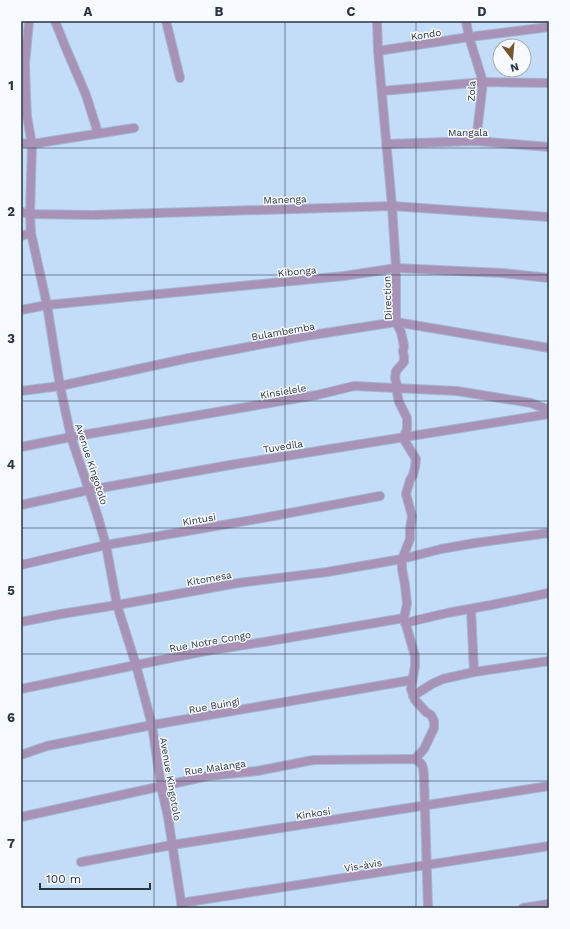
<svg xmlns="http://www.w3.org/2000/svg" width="570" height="929" font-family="'Work Sans',sans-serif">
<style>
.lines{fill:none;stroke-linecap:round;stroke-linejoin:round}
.minor-casing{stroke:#a1b7d0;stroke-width:10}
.minor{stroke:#a892b7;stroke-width:8}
.grid{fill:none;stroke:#293543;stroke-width:1;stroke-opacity:0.55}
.labels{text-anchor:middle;stroke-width:3;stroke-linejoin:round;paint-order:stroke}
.street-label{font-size:10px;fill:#293543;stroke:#f7fafe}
.neatline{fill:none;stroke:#293543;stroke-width:1.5}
.grid-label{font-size:13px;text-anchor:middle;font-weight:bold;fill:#293543}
</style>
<rect width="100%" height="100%" fill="#c3dcf8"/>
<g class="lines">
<!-- minor casing -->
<g class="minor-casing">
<g id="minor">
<polyline points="29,21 25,64 26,96 27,117 32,144 30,214 31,233 47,305 60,386 71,437 97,514 106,545 117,605 136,665 152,725 161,786 168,817 182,908"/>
<polyline points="55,21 65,46 86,95 98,133"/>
<polyline points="166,21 180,78"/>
<polyline points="377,21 378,51 392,206 396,268 396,322 401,332 404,346 403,351 404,357 404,362 396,371 395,378 397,385 397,393 399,402 407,418 407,429 403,438 416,459 415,467 413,475 410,480 406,494 412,516 410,529 410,539 402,559 402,569 405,585 407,604 404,618 415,656 415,666 411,689 415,700 426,712 431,715 434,721 434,728 424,749 415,759"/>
<polyline points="466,21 469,37 483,82 476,141"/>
<polyline points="378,51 469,37 549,27"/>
<polyline points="382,91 483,82 549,83"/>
<polyline points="21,143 32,144 134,128"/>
<polyline points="386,144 476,141 549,147"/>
<polyline points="21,212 30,214 93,215 392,206 549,217"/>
<polyline points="21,236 31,233"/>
<polyline points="21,310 47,305 344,276 396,268 502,273 549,278"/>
<polyline points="21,391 60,386 189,358 306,336 396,322 549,348"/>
<polyline points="21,447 71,437 317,395 354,386 457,391 531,403 549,410"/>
<polyline points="21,505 89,490 236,464 549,414"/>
<polyline points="21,565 106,545 263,518 380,496"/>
<polyline points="471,609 474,672 549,661"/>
<polyline points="21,622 61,614 117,605 238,583 327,572 402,559 441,549 475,543 549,533"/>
<polyline points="405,623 447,613 491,605 549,593"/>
<polyline points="21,689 136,665 206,651 264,642 404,618"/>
<polyline points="413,696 432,684 443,679 474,672"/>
<polyline points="21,755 47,746 152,725 412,680"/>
<path d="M 21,817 L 208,776 L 257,771 L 313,760 L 415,759 C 424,764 423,767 424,777 L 428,908"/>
<polyline points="81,862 172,845 549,786"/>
<polyline points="181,903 549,846"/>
<polyline points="523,908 549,904"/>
</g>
</g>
<!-- minor -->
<use href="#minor" class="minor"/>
</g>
<!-- grid -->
<path class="grid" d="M 154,21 L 154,908M 285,21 L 285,908M 416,21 L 416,908M 21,148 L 549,148M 21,275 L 549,275M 21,401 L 549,401M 21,528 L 549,528M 21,654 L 549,654M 21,781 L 549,781"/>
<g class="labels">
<!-- street labels -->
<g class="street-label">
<text transform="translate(426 34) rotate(-9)" y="4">Kondo</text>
<text transform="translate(471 91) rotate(-87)" y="4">Zola</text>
<text x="468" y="136">Mangala</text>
<text transform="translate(285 199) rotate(-2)" y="4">Manenga</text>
<text transform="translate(297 271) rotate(-5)" y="4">Kibonga</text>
<text transform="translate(387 298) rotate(-92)" y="4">Direction</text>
<text transform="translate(283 331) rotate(-10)" y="4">Bulambemba</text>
<text transform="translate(283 391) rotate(-10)" y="4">Kinsielele</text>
<text transform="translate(283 446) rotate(-9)" y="4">Tuvedila</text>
<text transform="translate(92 464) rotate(72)" y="4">Avenue Kingotolo</text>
<text transform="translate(199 519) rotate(-10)" y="4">Kintusi</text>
<text transform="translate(209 578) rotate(-10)" y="4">Kitomesa</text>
<text transform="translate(210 641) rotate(-10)" y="4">Rue Notre Congo</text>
<text transform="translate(214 705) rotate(-10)" y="4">Rue Buingi</text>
<text transform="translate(215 767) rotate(-8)" y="4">Rue Malanga</text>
<text transform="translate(171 779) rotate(80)" y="4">Avenue Kingotolo</text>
<text transform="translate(313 813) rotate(-9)" y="4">Kinkosi</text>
<text transform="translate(363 865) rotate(-9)" y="4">Vis-àvis</text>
</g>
</g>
<!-- border -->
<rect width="570" height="929" fill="none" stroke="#f7fafe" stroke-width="44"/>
<!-- north arrow -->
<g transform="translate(512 58) rotate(164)"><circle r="19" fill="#f7fafe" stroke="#a5abb3"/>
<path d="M0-3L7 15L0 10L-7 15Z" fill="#77562c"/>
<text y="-6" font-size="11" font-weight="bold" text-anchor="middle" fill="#293543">N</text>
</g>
<!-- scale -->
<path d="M40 883v6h110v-6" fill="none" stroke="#293543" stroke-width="2"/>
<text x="46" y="883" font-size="12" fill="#293543" stroke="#f7fafe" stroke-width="3" paint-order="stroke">100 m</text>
<rect x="22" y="22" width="526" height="885" class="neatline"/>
<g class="grid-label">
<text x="88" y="16">A</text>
<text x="219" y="16">B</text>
<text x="351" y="16">C</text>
<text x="482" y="16">D</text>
<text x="11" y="90">1</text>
<text x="11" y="216">2</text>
<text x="11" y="343">3</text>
<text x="11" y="469">4</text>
<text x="11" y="595">5</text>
<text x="11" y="722">6</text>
<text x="11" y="848">7</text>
</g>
</svg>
